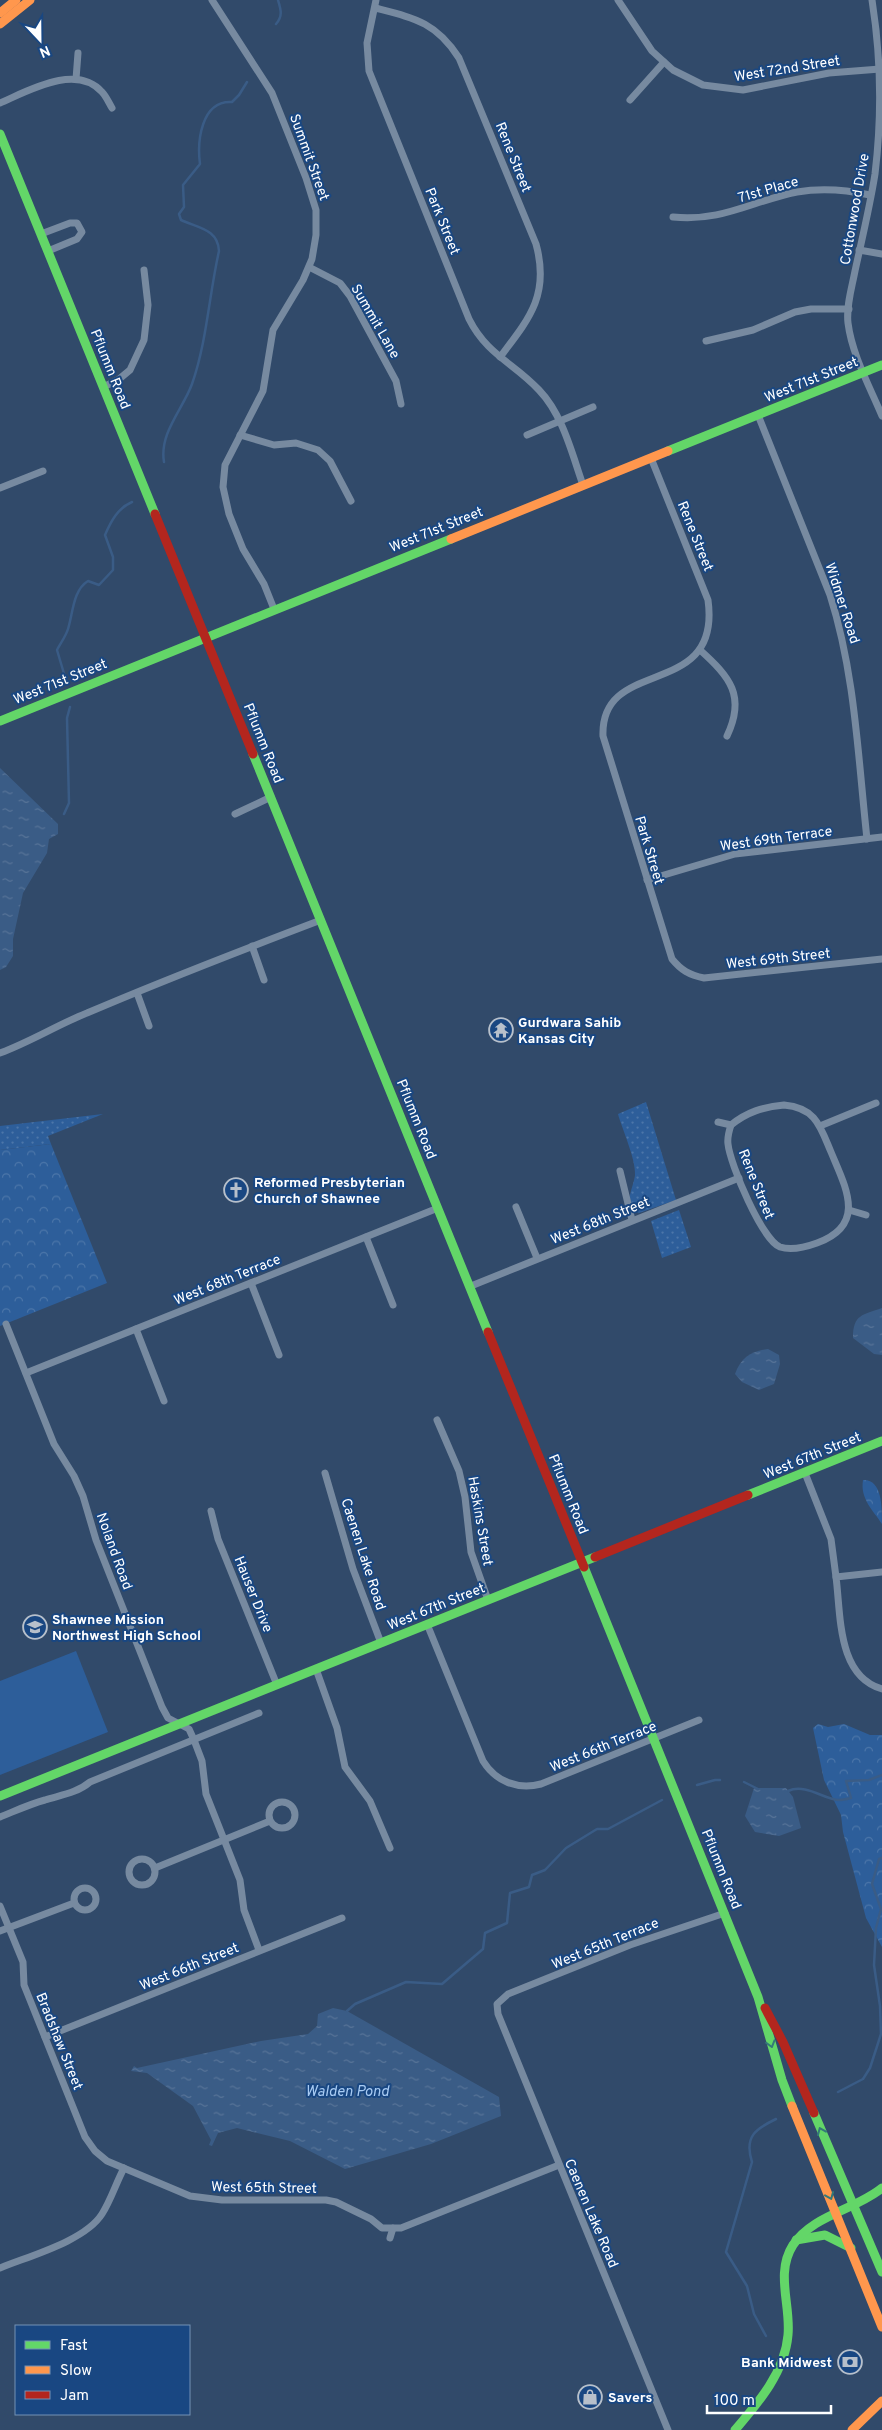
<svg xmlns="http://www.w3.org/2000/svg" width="882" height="2430" font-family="Overpass,sans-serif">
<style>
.grass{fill:url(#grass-dots)}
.forest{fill:url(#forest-crowns)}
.park{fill:#2d5e9a}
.water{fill:url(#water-ripples)}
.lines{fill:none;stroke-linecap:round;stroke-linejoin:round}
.stream{stroke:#3a5c86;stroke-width:2.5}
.street{stroke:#778aa0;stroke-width:7}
.fast{stroke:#63d668;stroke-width:9}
.slow{stroke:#ff974d;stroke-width:9}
.jam{stroke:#b3261e;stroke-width:9}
.oneway{stroke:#337979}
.labels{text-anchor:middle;stroke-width:4;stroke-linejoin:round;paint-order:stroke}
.street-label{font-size:14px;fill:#fff;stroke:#194782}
.poi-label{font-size:14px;font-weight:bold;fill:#fff;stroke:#194782;text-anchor:start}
.water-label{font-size:15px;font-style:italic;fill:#a8cbf3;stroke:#194782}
</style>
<defs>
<pattern id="grass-dots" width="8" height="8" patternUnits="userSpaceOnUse" patternTransform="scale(1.25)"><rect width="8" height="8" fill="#2d5e9a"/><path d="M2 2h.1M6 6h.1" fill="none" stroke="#4c76a9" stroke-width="1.8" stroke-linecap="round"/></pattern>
<pattern id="forest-crowns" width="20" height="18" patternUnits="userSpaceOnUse" patternTransform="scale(1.25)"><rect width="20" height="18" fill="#2d5e9a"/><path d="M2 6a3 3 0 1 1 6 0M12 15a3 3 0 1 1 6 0" fill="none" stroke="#4c76a9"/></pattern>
<pattern id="water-ripples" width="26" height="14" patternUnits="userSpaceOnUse" patternTransform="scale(1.25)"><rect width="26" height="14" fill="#3a5c86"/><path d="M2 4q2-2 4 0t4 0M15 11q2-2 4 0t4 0" fill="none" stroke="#587498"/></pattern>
</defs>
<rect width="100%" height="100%" fill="#314a6a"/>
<!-- grass -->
<g class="grass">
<path d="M 646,1102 L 676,1200 L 639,1213 C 621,1207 634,1187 635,1175 C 636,1159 622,1129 618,1114 Z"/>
<polygon points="103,1114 48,1136 51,1144 0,1150 0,1126"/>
<polygon points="679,1210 691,1247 662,1258 651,1221"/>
</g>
<!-- forest -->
<g class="forest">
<polygon points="51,1144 107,1283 0,1326 0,1150"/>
<path d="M 863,1480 C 882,1479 882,1506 882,1524 C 873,1510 860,1499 863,1480 Z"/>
<polygon points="818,1724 828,1727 844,1724 870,1735 882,1735 882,1947 866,1918 843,1832 841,1815 824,1780 813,1728"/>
</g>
<!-- park -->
<polygon class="park" points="76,1651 108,1732 0,1775 0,1681"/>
<!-- water -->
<g class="water">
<polygon points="0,768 58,824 58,834 49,839 47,853 23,893 13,939 13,956 6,967 0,970"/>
<path d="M 882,1308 L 882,1355 L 874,1354 L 853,1338 C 853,1314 863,1315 882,1308 Z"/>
<path d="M 768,1349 L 779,1355 L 780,1364 L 774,1384 L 759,1390 L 742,1382 L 735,1374 C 741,1357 752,1351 768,1349 Z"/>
<polygon points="754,1788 786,1788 793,1797 801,1828 779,1836 755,1832 745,1816"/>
<polygon points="333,2008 347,2011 499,2097 501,2116 431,2144 345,2169 290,2141 237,2128 218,2133 212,2146 209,2145 211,2140 193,2106 147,2073 131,2071 134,2066 137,2068 261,2041 308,2034 317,2026 318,2014"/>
</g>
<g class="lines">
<!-- stream -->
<g class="stream">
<path d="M 276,24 C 283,16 281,10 278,0"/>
<path d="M 164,462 C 159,433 183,409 192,384 C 207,341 209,295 219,251 C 218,229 198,228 181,220 L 179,214 L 184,207 L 183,185 L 200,164 C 197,142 201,100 232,102 L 239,95 L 247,82"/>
<path d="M 65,677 L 57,650 C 60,644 66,636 68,629 C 73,613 73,590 88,581 L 99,585 L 113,570 L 113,557 L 105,535 C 111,521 118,508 132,502"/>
<polyline points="64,814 69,803 67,718 70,707"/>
<polyline points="744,1782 758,1789"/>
<polyline points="697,1785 715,1780 720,1780"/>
<path d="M 788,1791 C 806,1783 825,1800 839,1800 C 843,1800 847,1799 851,1798 L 846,1781 L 869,1780 L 882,1775"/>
<polyline points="347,2011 355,2004 406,1982 442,1984 483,1949 485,1933 507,1923 510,1893 529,1887 532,1875 545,1870 566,1848 597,1829 608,1829 662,1800"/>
<polyline points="838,2092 863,2079 870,2068 881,2034 880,2006 874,1965 876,1928 881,1909 872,1884 879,1859 882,1858"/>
<path d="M 766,2336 L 754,2314 L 747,2286 L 726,2252 L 752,2162 C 744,2137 755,2129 776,2119"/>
</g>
<!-- street -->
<g class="street">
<polyline points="212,0 272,93 306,178 316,210 316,235 312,259 303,280 273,330 263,391 225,465 223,487 229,514 243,549 264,584 274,609"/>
<path d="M 376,0 L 367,43 L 369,71 L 469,319 C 487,355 514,363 539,390 C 563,415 572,454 583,485"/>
<polyline points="618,0 652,51 673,70 703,85 743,90 829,73 880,69"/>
<path d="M 872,0 C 881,57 882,116 875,174 C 870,206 862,239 855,271 C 852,287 846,306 848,323 C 852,355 870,387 882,416"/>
<path d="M 375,8 C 414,18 436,22 459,58 L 536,244 C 550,295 529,319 500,357"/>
<polyline points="76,79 78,53"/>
<polyline points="630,100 664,62"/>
<path d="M 0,103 C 28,91 76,63 102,92 C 106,96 109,103 112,108"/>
<path d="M 673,217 C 722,222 752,201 797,192 C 821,188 847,190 870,195"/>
<polyline points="41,234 70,223 77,223 82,232 77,239 48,251"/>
<polyline points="859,250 882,254"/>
<polyline points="309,267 340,283 350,296 396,381 401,404"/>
<polyline points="706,341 753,330 795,312 811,309 849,309"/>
<polyline points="103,387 118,380 130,370 144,340 148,305 144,270"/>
<path d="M 758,415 L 830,595 C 855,673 858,757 867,839"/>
<polyline points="240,435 274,445 296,443 318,450 330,461 351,501"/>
<polyline points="527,435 593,407"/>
<path d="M 651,458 L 708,600 C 722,701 600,655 603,736 L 672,959 C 681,970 689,975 704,978 L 882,959"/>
<polyline points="0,488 43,471"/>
<path d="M 700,650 C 730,677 746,696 727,736"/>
<polyline points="235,814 271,797"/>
<polyline points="647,880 735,854 882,837"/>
<polyline points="252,946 264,980"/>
<polyline points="137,993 149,1026"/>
<path d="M 0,1053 C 30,1042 57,1025 87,1013 C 164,980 242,950 321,920"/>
<path d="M 784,1105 C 816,1108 820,1126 831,1152 C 846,1188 867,1225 817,1243 C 806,1247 792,1251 780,1247 C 762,1240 730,1164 728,1144 C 727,1137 729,1131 731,1125 C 747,1112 763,1107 784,1105 Z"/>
<polyline points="718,1122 731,1125"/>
<polyline points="820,1126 876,1103"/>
<polyline points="620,1171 632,1220"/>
<polyline points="516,1207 537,1258"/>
<polyline points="849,1210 866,1215"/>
<polyline points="366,1237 393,1305"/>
<polyline points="251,1283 279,1355"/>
<polyline points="471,1286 739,1178"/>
<polyline points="6,1324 54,1444 74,1476 83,1496 96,1540 162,1707 168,1718 189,1729 194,1740 202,1761 206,1794 240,1880 244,1910 259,1950"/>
<polyline points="136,1329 164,1401"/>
<polyline points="26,1373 438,1208"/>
<polyline points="437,1420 459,1471 465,1497 471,1552 488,1600"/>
<polyline points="325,1473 353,1569 381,1643"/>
<polyline points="805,1473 831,1539 836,1577"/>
<polyline points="211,1511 218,1539 277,1685"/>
<path d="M 882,1572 L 836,1577 C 841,1615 837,1676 882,1689"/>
<path d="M 427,1624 L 483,1761 C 496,1782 518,1790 541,1784 L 699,1720"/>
<polyline points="316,1669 337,1728 345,1767 370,1801 390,1848"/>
<circle cx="282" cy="1815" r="13"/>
<path d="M 0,1817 C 15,1811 30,1804 45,1800 C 61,1795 77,1793 90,1782 L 259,1713"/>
<circle cx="142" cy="1872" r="13"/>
<polyline points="155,1868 270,1821"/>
<circle cx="85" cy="1899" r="11"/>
<polyline points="0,1906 23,1962 24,1985 85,2137 95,2151 107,2161 190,2196 222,2200 326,2200 336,2202 371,2219 382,2228 401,2228 559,2165"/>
<polyline points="0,1931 74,1903"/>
<polyline points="45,2037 342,1918"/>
<polyline points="390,2238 393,2228"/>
<path d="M 0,2268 C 29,2256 85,2241 102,2214 C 111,2200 116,2183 124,2168"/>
<polyline points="668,2430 498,2014 497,2004 508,1994 630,1945 725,1913"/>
</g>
<!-- fast -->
<g class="fast">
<polyline points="0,134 155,514"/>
<polyline points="668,451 882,365"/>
<polyline points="0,721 451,539"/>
<polyline points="253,754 488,1332"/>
<polyline points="748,1495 882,1441"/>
<polyline points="584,1567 758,1997 782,2080 792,2106"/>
<polyline points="0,1796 595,1557"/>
<polyline points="814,2113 882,2272"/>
<polyline points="796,2240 825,2235 851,2248"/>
<path d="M 735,2430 C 758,2403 785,2372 788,2335 C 791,2305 775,2273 793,2245 C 813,2215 855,2210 882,2188"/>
</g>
<!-- slow -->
<g class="slow">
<polyline points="0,13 16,0"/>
<polyline points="0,24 30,0"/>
<polyline points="451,539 668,451"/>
<polyline points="792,2106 882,2327"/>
<polyline points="852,2430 882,2401"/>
</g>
<!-- jam -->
<g class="jam">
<polyline points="155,514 253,754"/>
<polyline points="488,1332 584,1567"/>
<polyline points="595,1557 748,1495"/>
<polyline points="765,2008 783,2042 814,2113"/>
</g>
</g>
<!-- one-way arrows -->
<defs><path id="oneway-chevron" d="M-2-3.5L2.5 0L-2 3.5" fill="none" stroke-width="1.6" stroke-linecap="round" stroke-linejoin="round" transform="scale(1.25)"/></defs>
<g class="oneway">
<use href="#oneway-chevron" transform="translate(771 2044) rotate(74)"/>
<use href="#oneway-chevron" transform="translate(821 2131) rotate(-113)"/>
<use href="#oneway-chevron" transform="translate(830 2196) rotate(67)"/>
</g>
<!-- icons -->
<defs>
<g id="temple-ring" transform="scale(1.25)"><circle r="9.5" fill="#194782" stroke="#b7c0cb" stroke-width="1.5"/><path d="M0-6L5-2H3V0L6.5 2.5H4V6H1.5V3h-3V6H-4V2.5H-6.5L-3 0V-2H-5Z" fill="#b7c0cb"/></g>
<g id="church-ring" transform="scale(1.25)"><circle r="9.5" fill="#194782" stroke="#b7c0cb" stroke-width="1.5"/><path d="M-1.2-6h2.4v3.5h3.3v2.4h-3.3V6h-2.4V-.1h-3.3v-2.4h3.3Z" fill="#b7c0cb"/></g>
<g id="school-ring" transform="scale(1.25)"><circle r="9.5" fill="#194782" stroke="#b7c0cb" stroke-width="1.5"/><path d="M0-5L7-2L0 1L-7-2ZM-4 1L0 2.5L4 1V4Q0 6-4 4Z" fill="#b7c0cb"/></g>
<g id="bank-ring" transform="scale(1.25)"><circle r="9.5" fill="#194782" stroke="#b7c0cb" stroke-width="1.5"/><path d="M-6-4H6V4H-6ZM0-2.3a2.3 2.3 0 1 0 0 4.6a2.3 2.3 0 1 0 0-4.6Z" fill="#b7c0cb"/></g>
<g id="shop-ring" transform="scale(1.25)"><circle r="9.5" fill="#194782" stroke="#b7c0cb" stroke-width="1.5"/><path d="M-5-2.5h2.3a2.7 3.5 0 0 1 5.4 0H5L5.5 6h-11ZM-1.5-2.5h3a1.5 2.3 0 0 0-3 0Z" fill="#b7c0cb"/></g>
</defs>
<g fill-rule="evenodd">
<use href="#temple-ring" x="501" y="1030"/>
<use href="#church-ring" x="236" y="1190"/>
<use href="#school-ring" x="35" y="1627"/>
<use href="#bank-ring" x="850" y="2362"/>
<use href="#shop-ring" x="590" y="2397"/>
</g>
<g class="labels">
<!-- street labels -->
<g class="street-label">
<text transform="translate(787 68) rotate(-9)" y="5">West 72nd Street</text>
<text transform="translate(310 157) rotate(70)" y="5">Summit Street</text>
<text transform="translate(514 157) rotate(68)" y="5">Rene Street</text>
<text transform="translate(768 189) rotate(-16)" y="5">71st Place</text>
<text transform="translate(854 209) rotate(-80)" y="5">Cottonwood Drive</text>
<text transform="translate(443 221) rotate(68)" y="5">Park Street</text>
<text transform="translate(376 321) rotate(60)" y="5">Summit Lane</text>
<text transform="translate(111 369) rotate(68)" y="5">Pflumm Road</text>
<text transform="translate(811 379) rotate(-22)" y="5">West 71st Street</text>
<text transform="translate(436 529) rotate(-22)" y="5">West 71st Street</text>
<text transform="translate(696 536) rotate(68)" y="5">Rene Street</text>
<text transform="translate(843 603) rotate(72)" y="5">Widmer Road</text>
<text transform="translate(60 681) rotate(-22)" y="5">West 71st Street</text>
<text transform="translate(264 743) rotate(68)" y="5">Pflumm Road</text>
<text transform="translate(776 838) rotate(-8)" y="5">West 69th Terrace</text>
<text transform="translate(650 850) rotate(73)" y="5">Park Street</text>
<text transform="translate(778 958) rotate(-6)" y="5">West 69th Street</text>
<text transform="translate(417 1119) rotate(68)" y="5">Pflumm Road</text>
<text transform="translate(757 1184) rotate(68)" y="5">Rene Street</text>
<text transform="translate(600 1220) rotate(-22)" y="5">West 68th Street</text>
<text transform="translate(227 1279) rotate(-22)" y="5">West 68th Terrace</text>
<text transform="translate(812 1455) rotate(-22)" y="5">West 67th Street</text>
<text transform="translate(569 1494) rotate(68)" y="5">Pflumm Road</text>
<text transform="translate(481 1521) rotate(80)" y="5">Haskins Street</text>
<text transform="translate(115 1551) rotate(70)" y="5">Noland Road</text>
<text transform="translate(364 1554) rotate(72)" y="5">Caenen Lake Road</text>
<text transform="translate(254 1594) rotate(68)" y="5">Hauser Drive</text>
<text transform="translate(436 1606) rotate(-22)" y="5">West 67th Street</text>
<text transform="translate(603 1746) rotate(-22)" y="5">West 66th Terrace</text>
<text transform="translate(722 1869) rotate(68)" y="5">Pflumm Road</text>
<text transform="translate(605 1943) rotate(-22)" y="5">West 65th Terrace</text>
<text transform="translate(189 1966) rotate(-22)" y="5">West 66th Street</text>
<text transform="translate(60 2041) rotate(68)" y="5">Bradshaw Street</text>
<text transform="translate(264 2187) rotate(1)" y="5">West 65th Street</text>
<text transform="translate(592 2213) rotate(67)" y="5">Caenen Lake Road</text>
</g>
<!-- poi labels -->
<g class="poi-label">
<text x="518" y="1027">Gurdwara Sahib<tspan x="518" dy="16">Kansas City</tspan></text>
<text x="254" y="1187">Reformed Presbyterian<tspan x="254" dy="16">Church of Shawnee</tspan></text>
<text x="52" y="1624">Shawnee Mission<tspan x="52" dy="16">Northwest High School</tspan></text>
<text x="832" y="2367" text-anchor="end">Bank Midwest</text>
<text x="608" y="2402">Savers</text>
</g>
<!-- water labels -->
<g class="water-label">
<text x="347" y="2096">Walden Pond</text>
</g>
</g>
<!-- legend -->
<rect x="15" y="2325" width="175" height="90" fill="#194782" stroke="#7591b4"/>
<rect x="25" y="2341" width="25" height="8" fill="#63d668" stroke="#7591b4"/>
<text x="60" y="2350" font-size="15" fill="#ffffff">Fast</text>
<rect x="25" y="2366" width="25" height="8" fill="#ff974d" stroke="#7591b4"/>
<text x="60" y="2375" font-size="15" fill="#ffffff">Slow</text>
<rect x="25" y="2391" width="25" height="8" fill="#b3261e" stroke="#7591b4"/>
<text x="60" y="2400" font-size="15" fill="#ffffff">Jam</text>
<!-- north arrow -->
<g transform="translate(40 40) rotate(158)" stroke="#194782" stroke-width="4" paint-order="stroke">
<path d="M0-4L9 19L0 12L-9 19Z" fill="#ffffff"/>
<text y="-8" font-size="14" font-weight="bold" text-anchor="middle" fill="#ffffff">N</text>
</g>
<!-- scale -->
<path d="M707 2405v8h124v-8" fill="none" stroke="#ffffff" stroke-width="2.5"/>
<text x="714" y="2405" font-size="15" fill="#ffffff" stroke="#194782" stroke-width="4" paint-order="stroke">100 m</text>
</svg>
